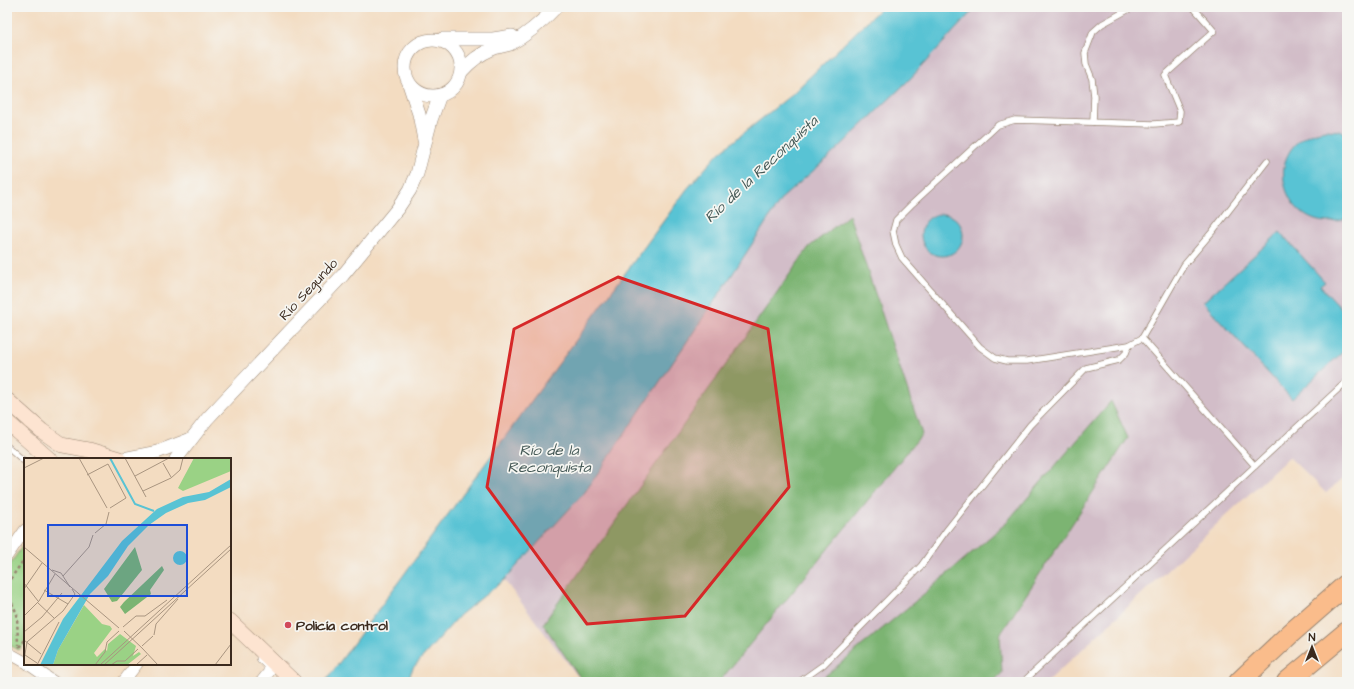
<svg xmlns="http://www.w3.org/2000/svg" width="1354" height="689" font-family="'Architects Daughter',sans-serif">
<style>
.industrial{fill:#d2bdc8}
.green{fill:#9ad285;stroke:#6a7e52}
.forest{fill:#7bb472;stroke:#5b6f48}
.water{fill:#59c3d4;stroke:#4a7679}
.lines{fill:none;stroke-linecap:round;stroke-linejoin:round}
.service-casing{stroke:#978370;stroke-width:7}
.minor-casing{stroke:#978370;stroke-width:12}
.tertiary-casing{stroke:#978370;stroke-width:14}
.secondary-casing{stroke:#978370;stroke-width:16}
.motorway-casing{stroke:#978370;stroke-width:22}
.path{stroke:#978370;stroke-width:2.5;stroke-dasharray:3 3;stroke-linecap:butt}
.service{stroke:#fff;stroke-width:5.5}
.minor{stroke:#fff;stroke-width:11}
.tertiary{stroke:#fff;stroke-width:13}
.secondary{stroke:#fde4d1;stroke-width:15}
.motorway{stroke:#fabc8b;stroke-width:20}
.marked{fill:#d62828;fill-opacity:0.2;stroke:#d62828;stroke-width:3;stroke-linejoin:round}
.poi-dot{fill:#d1495b;stroke:#f6f6f2;stroke-width:1.5}
.labels{text-anchor:middle;stroke-width:3.5;stroke-linejoin:round;paint-order:stroke}
.street-label{font-size:14px;fill:#3b2a1e;stroke:#f6f6f2}
.poi-label{font-size:14px;font-weight:bold;fill:#3b2a1e;stroke:#f6f6f2;text-anchor:start}
.water-label{font-size:15px;font-style:italic;fill:#445855;stroke:#f6f6f2}
.inset-river{fill:none;stroke:#59c3d4;stroke-width:2}
.inset-road{fill:none;stroke:#a99580;stroke-width:1}
.view{fill:#1d4ed8;fill-opacity:0.15;stroke:#1d4ed8;stroke-width:2}
.inset-edge{fill:none;stroke:#3b2a1e;stroke-width:2}
</style>
<rect width="100%" height="100%" fill="#f6f6f2"/>
<filter id="ink" filterUnits="userSpaceOnUse"><feTurbulence type="fractalNoise" baseFrequency=".025" numOctaves="2"/><feDisplacementMap in="SourceGraphic" scale="8" xChannelSelector="R" yChannelSelector="G"/><feConvolveMatrix kernelMatrix="1 2 1 2 8 2 1 2 1" color-interpolation-filters="sRGB"/></filter>
<filter id="wash" filterUnits="userSpaceOnUse"><feTurbulence type="fractalNoise" baseFrequency=".012" numOctaves="4" result="noise"/><feDisplacementMap in="SourceGraphic" scale="16" xChannelSelector="R" yChannelSelector="G"/><feGaussianBlur stdDeviation="0.9" result="paint"/><feColorMatrix in="noise" values="0 0 0 0 0 0 0 0 0 0 0 0 0 0 0 0 0 1.4 0 .05"/><feComposite in="paint" operator="in"/></filter>
<g filter="url(#wash)">
<rect width="100%" height="100%" fill="#f3dcc1"/>
<!-- industrial -->
<polygon class="industrial" points="976,7 1347,7 1347,475 1326,493 1289,457 1047,682 582,682 504,580 585,492 722,290 782,198 829,157 909,80"/>
<!-- green -->
<polygon class="green" points="25,542 25,644 19,650 7,644 7,569"/>
<!-- forest -->
<g class="forest">
<polygon points="849,215 922,434 719,682 583,682 543,624 809,247"/>
<polygon points="1111,401 1128,438 1000,635 1002,673 993,682 818,682 918,599 1005,524"/>
</g>
<!-- water -->
<g class="water">
<polygon points="882,7 976,7 909,80 829,157 782,198 722,290 585,492 504,580 460,615 413,668 407,682 325,682 687,189 719,153 791,95"/>
<path d="M 1325,130 L 1341,131 L 1347,134 L 1347,218 C 1291,241 1257,158 1310,134 C 1315,132 1321,131 1325,130 Z"/>
<circle cx="942" cy="235" r="21"/>
<polygon points="1280,232 1325,282 1320,286 1347,315 1347,348 1292,399 1203,302"/>
</g>
</g>
<g filter="url(#ink)">
<g class="lines">
<!-- service casing -->
<g class="service-casing">
<g id="service">
<polyline points="1093,122 1094,96 1092,79 1086,64 1085,53 1093,32 1102,24 1133,7"/>
<polyline points="1142,338 1129,345 1027,361 1007,361 995,358 980,347 902,258 896,245 893,231 896,220 911,205 998,125 1015,120 1154,124 1179,122 1180,111 1165,75 1214,31 1193,7"/>
<polyline points="7,446 25,462"/>
<polyline points="1255,466 1347,381"/>
<polyline points="799,682 823,665 921,566 946,531 1030,425 1086,368 1119,360 1126,353 1129,345"/>
<polyline points="1023,682 1255,466 1142,338 1184,265 1212,232 1267,161"/>
</g>
</g>
<!-- minor casing -->
<g class="minor-casing">
<g id="minor">
<polyline points="7,556 25,530"/>
<polyline points="7,652 25,662"/>
<polyline points="28,664 54,682"/>
<polyline points="123,682 137,664"/>
<polyline points="261,682 269,672 269,665 262,658"/>
</g>
</g>
<!-- tertiary casing -->
<g class="tertiary-casing">
<g id="tertiary">
<polyline points="442,39 493,39 512,36"/>
<circle cx="433" cy="68" r="28"/>
<path d="M 462,71 C 470,62 480,54 492,49 C 497,47 504,46 510,44 C 527,35 543,21 556,7"/>
<polyline points="409,84 419,114 424,140"/>
<polyline points="122,459 157,452 191,439"/>
<polyline points="176,459 207,419 343,275 398,208 410,190 417,174 431,120 440,95"/>
</g>
</g>
<!-- secondary casing -->
<g class="secondary-casing">
<g id="secondary">
<polyline points="7,400 42,431 62,445 89,450 119,459"/>
<polyline points="7,422 49,459"/>
<polyline points="230,621 294,682"/>
</g>
</g>
<!-- motorway casing -->
<g class="motorway-casing">
<g id="motorway">
<polyline points="1239,682 1291,633 1347,584"/>
<polyline points="1287,682 1347,632"/>
</g>
</g>
<!-- path -->
<g class="path">
<polyline points="7,584 25,558"/>
<polyline points="7,592 17,614 18,645"/>
<polyline points="19,647 25,640"/>
</g>
<!-- service -->
<use href="#service" class="service"/>
<!-- minor -->
<use href="#minor" class="minor"/>
<!-- tertiary -->
<use href="#tertiary" class="tertiary"/>
<!-- secondary -->
<use href="#secondary" class="secondary"/>
<!-- motorway -->
<use href="#motorway" class="motorway"/>
</g>
</g>
<!-- marked area -->
<path class="marked" d="M 618,277 L 768,329 L 789,487 L 685,616 L 587,624 L 487,487 L 514,329 Z"/>
<!-- markers -->
<circle class="poi-dot" cx="288" cy="625" r="4"/>
<g class="labels">
<!-- street labels -->
<g class="street-label">
<text transform="translate(308 289) rotate(-47)" y="5">Río Segundo</text>
</g>
<!-- poi labels -->
<g class="poi-label">
<text x="296" y="630">Policía control</text>
</g>
<!-- water labels -->
<g class="water-label">
<text transform="translate(761 169) rotate(-43)" y="5">Río de la Reconquista</text>
<text x="549" y="455">Río de la<tspan x="549" dy="17">Reconquista</tspan></text>
</g>
</g>
<!-- overview -->
<g transform="translate(24 458)">
<rect width="207" height="207" fill="#f3dcc1"/>
<path d="M 170,0 L 207,0 L 207,13 L 159,33 L 154,30 ZM 60,147 L 78,166 L 86,168 L 88,171 L 70,195 L 73,199 L 81,191 L 83,193 L 84,186 L 96,176 L 112,188 L 109,198 L 115,194 L 117,196 L 103,207 L 29,207 L 34,192 Z" fill="#9ad285"/>
<path d="M 111,89 L 118,112 L 93,143 L 88,144 L 80,131 ZM 138,108 L 140,112 L 126,132 L 127,136 L 101,156 L 96,149 L 100,144 Z" fill="#7bb472"/>
<path d="M 207,21 L 207,29 L 181,42 L 164,45 L 142,55 L 125,67 L 104,88 L 84,118 L 66,136 L 34,192 L 29,207 L 16,207 L 39,161 L 98,83 L 133,51 L 159,39 L 185,34 ZM149 100a7 7 0 1 1 14 0a7 7 0 1 1-14 0Z" fill="#59c3d4"/>
<path class="inset-river" d="M 86,0 L 111,46 L 130,53"/>
<path class="inset-road" d="M 55,0 L 83,50M 101,0 L 122,39M 139,5 L 147,19M 0,10 L 20,0M 63,17 L 84,6 L 102,40 L 86,50M 111,18 L 145,0M 119,33 L 147,20 L 156,12 L 159,0M 71,75 L 82,66 L 85,54M 0,89 L 95,170M 28,112 L 37,115 L 46,129M 39,118 L 65,89 L 69,77M 0,125 L 14,143M 0,131 L 18,105M 20,132 L 44,146M 13,144 L 30,160M 0,158 L 15,143 L 31,116M 99,169 L 112,158 L 121,158 L 143,142M 100,173 L 118,190M 0,174 L 18,159 L 38,135M 130,177 L 132,166 L 154,141M 0,182 L 17,196M 118,188 L 129,178M 118,190 L 134,207M 1,197 L 13,205M 0,202 L 3,184 L 39,153 L 51,136 L 48,131M 13,207 L 35,164M 71,207 L 81,194 L 83,184 L 95,173M 76,207 L 207,87M 80,207 L 207,91M 87,207 L 93,203 L 101,203 L 114,191M 112,207 L 123,197M 191,207 L 207,186"/>
<path class="view" d="M 24,67 L 163,67 L 163,138 L 24,138 Z"/>
<rect width="207" height="207" class="inset-edge"/>
</g>
<!-- margin -->
<rect width="1354" height="689" fill="none" stroke="#f6f6f2" stroke-width="24"/>
<!-- north arrow -->
<g transform="translate(1312 647)" stroke="#f6f6f2" stroke-width="3" paint-order="stroke">
<path d="M0-3L7 15L0 10L-7 15Z" fill="#3b2a1e"/>
<text y="-6" font-size="11" font-weight="bold" text-anchor="middle" fill="#3b2a1e">N</text>
</g>
</svg>
